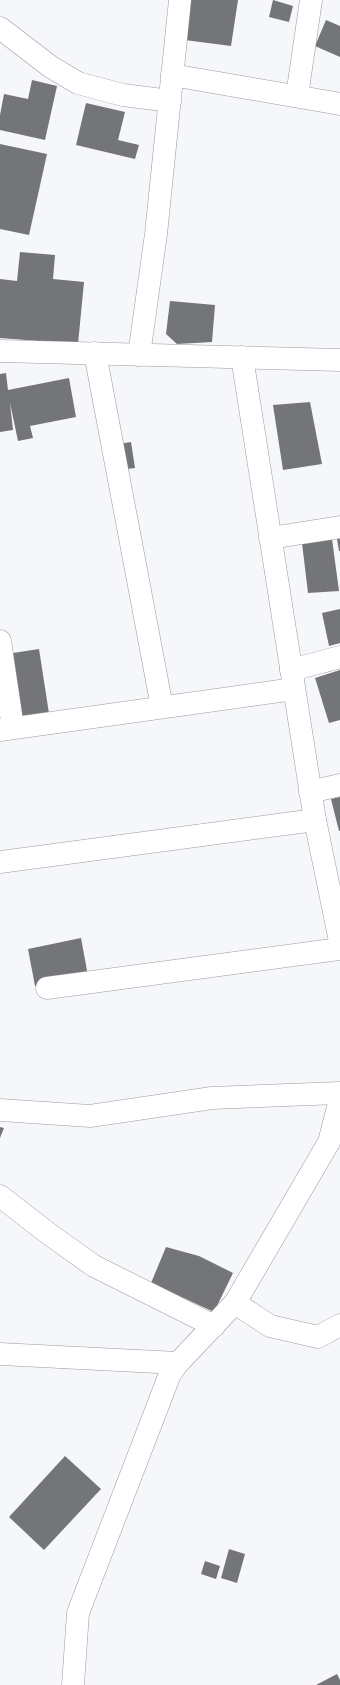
<svg xmlns="http://www.w3.org/2000/svg" width="340" height="1685" font-family="Commissioner,sans-serif">
<style>
.building{fill:#747578}
.lines{fill:none;stroke-linecap:round;stroke-linejoin:round}
.minor-casing{stroke:#9a9b9e;stroke-width:23}
.minor{stroke:#fff;stroke-width:22}
</style>
<rect width="100%" height="100%" fill="#f6f7fb"/>
<!-- building -->
<g class="building">
<polygon points="183,0 238,0 231,46 177,39"/>
<polygon points="273,0 293,6 289,22 269,17"/>
<polygon points="326,20 340,26 340,57 315,46"/>
<polygon points="32,80 57,86 45,140 0,130 0,115 4,94 28,99"/>
<polygon points="86,103 125,112 118,140 139,145 135,159 76,145"/>
<polygon points="0,144 47,154 29,235 0,229"/>
<polygon points="20,252 55,255 53,279 84,282 78,344 0,338 0,279 17,281"/>
<polygon points="170,301 215,305 212,342 177,344 166,334"/>
<polygon points="6,373 8,390 69,378 76,417 30,426 33,438 18,441 10,403 13,430 0,432 0,374"/>
<polygon points="310,402 322,464 283,470 273,405"/>
<polygon points="131,442 135,468 111,471 107,446"/>
<polygon points="332,539 339,591 308,593 302,543"/>
<polygon points="337,539 340,539 340,551 339,551"/>
<polygon points="340,609 340,643 329,646 322,613"/>
<polygon points="39,649 50,720 0,727 0,655"/>
<polygon points="340,670 340,720 329,723 315,678"/>
<polygon points="340,797 340,831 339,831 331,799"/>
<polygon points="81,938 88,976 35,986 28,949"/>
<polygon points="0,1127 4,1128 0,1138"/>
<polygon points="166,1247 199,1256 233,1273 214,1312 151,1283"/>
<polygon points="65,1456 101,1489 44,1550 9,1517"/>
<polygon points="229,1549 245,1554 237,1583 221,1578"/>
<polygon points="205,1561 220,1566 216,1579 201,1574"/>
<polygon points="337,1674 340,1680 340,1685 316,1685"/>
</g>
<g class="lines">
<!-- minor casing -->
<g class="minor-casing">
<g id="minor">
<polyline points="0,28 51,67 78,83 123,95 170,101"/>
<polyline points="172,75 340,104"/>
<polyline points="297,96 311,0"/>
<polyline points="0,351 340,360"/>
<polyline points="95,353 162,707"/>
<polyline points="139,355 156,234 180,0"/>
<polyline points="242,357 315,820 340,941"/>
<polyline points="270,538 340,527"/>
<polyline points="0,641 13,728"/>
<polyline points="291,670 340,657"/>
<polyline points="0,730 294,689"/>
<polyline points="310,792 340,785"/>
<polyline points="0,862 315,820"/>
<polyline points="47,988 340,949"/>
<polyline points="0,1110 90,1116 212,1098 340,1093"/>
<polyline points="0,1196 49,1234 94,1266 214,1326"/>
<polyline points="235,1303 270,1326 318,1337 340,1325"/>
<polyline points="0,1354 178,1363"/>
<polyline points="73,1685 78,1613 170,1374 178,1363 235,1303 329,1142 340,1100"/>
</g>
</g>
<!-- minor -->
<use href="#minor" class="minor"/>
</g>
</svg>
